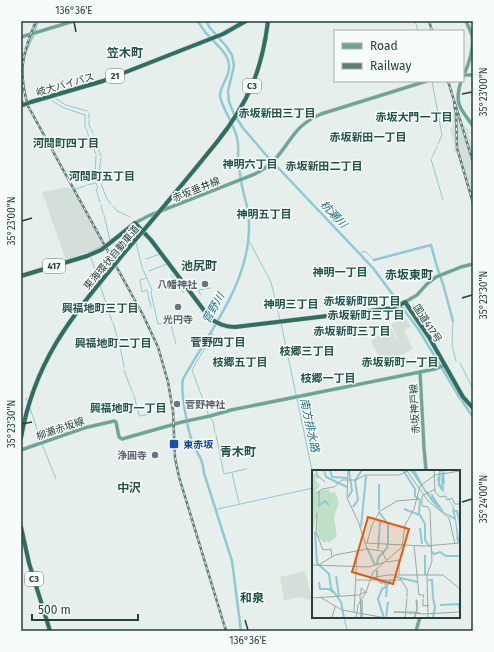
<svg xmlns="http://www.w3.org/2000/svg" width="494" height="652" font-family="'Fira Sans','Noto Sans JP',sans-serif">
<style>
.built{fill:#d4dfda}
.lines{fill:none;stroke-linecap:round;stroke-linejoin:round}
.stream{stroke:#8ec9d4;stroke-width:1}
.canal{stroke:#8ec9d4;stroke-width:2}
.river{stroke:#8ec9d4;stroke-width:2.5}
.major-casing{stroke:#c2cac8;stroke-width:4}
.highway-casing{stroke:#c2cac8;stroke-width:5}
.major{stroke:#6aa596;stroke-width:3}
.highway{stroke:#2f6f62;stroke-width:4}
.rail-casing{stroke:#5f7d75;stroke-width:2.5}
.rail{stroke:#f7fbf9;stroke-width:1;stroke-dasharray:3;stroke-linecap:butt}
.major-bridge-casing{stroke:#c2cac8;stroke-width:4;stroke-linecap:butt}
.highway-bridge-casing{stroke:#c2cac8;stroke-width:5;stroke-linecap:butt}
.major-bridge{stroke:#6aa596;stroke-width:3}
.highway-bridge{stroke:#2f6f62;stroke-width:4}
.ticks{fill:none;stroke:#24423a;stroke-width:1.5}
.worship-dot{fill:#6b7280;stroke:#f7fbf9;stroke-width:1.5}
.transit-dot{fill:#1a4fb4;stroke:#f7fbf9;stroke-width:1.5}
.labels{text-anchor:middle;stroke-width:3;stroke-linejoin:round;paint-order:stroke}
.shield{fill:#f7fbf9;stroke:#637a73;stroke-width:1}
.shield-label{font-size:9px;font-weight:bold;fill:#24423a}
.street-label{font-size:10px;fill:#24423a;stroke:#f7fbf9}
.worship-label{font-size:10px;font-weight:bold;fill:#5b616d;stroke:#f7fbf9;text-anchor:end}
.transit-label{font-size:10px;font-weight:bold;fill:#164399;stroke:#f7fbf9;text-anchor:start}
.neighbourhood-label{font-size:11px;font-weight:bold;fill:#1f5548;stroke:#f7fbf9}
.water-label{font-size:11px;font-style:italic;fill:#1c6f80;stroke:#f7fbf9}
.quarter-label{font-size:12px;font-weight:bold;fill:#1f5548;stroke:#f7fbf9}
.inset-river{fill:none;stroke:#8ec9d4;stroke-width:2}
.inset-road{fill:none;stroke:#98aaa4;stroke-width:1}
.view{fill:#e8590c;fill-opacity:0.15;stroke:#e8590c;stroke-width:2}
.inset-edge{fill:none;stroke:#24423a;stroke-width:2}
.neatline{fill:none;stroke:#24423a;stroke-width:1.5}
.ticks-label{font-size:10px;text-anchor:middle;fill:#24423a}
</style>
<rect width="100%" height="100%" fill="#e6efeb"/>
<!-- built -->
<g class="built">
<polygon points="453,102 456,102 464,125 473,135 473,136 468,132 473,149 473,199 471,199 457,153 453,151 455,147 450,129 453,126 451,115 454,115"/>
<polygon points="67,187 74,191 104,244 92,251 66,260 42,192"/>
<polygon points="405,317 411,326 404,331 413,349 383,365 371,341 382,332 380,330 389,325 397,339 398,339 391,324"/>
<polygon points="305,571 312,600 298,597 284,601 280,577"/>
</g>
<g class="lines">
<!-- stream -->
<g class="stream">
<polyline points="415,21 418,31"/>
<polyline points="432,81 442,135 438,144"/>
<polyline points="56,99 66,105 87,111"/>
<polyline points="52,101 64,108 85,115"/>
<polyline points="89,113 89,118"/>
<polyline points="85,116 85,126 87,131"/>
<polyline points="89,120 89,125 93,133"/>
<polyline points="87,132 96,154"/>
<polyline points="94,136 101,156"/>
<polyline points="432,157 437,147"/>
<polyline points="431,159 443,200"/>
<polyline points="96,181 95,176 96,156"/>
<polyline points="100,182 99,173 101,158"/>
<polyline points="101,184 107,199 111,204"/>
<polyline points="87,185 96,183 98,188 96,189 100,202"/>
<polyline points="75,189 85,186"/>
<polyline points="101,205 103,213"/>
<polyline points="113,206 117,211 130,217"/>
<polyline points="104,215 110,240"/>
<polyline points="124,240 134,238"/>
<polyline points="249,241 271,282 280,320"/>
<polyline points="136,243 142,267 152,290 151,293 158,324 165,323"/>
<polyline points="88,253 104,245"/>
<polyline points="361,253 365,251 374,260"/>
<polyline points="91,258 97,275"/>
<polyline points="146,259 160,254"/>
<polyline points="169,267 172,272"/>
<polyline points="149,271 167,264"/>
<polyline points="171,275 184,293"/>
<polyline points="98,278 99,282"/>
<polyline points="146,278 140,280 142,292 147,290 151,307"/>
<polyline points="100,285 112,321"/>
<polyline points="201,295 198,290 211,288"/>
<polyline points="453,321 452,345 456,361"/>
<polyline points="113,323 120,346 124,367"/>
<polyline points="166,323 166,325 171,324"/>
<polyline points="281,323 313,475"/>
<polyline points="171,325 176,344"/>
<polyline points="210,333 213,334 192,370 209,416 213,421 215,433"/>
<polyline points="460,363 473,389"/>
<polyline points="124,370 132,391"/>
<polyline points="133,393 133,394"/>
<polyline points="134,396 139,415"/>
<polyline points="26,398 28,403"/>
<polyline points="30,408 41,441"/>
<polyline points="139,416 150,414"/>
<polyline points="216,435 224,474 246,469"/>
<polyline points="42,444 56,479"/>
<polyline points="232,473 239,503"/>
<polyline points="218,509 313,488"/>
<polyline points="344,617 347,631"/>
<polyline points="226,627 227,631"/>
</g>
<!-- canal -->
<g class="canal">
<polyline points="35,30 38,21"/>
<path d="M 21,71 L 23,69 C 22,57 29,45 34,34"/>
</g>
<!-- river -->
<g class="river">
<path d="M 198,21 C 201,26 204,32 209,36 C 217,46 231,55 229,69 C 228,79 220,86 220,96 C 223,111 234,123 237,138 C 239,145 238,152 238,159 C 238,166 240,173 241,180 C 243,195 249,208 249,222 C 251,281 210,330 183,379 C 180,390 188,431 192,441 C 197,455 202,455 204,473 L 232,561 L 241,631"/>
<polyline points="206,21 210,28 226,46 232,55 234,66 228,91 229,102 234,114 243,128 267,156 373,268 419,330 458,395 473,417"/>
<polyline points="374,260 431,245 437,267 443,284 453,321"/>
</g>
<!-- major casing -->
<g class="major-casing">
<g id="major">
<polyline points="21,37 74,21"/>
<path d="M 463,77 C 468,66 474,49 472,36 C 471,31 468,26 466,21"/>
<path d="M 461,81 C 454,104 460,108 473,126"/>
<path d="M 135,223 L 148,216 L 255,174 C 278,162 281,150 296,132 C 303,123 312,118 321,114 L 427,81"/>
<polyline points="405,302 417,295 427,284 436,277 461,267 473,264"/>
<polyline points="420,372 424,448 426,471"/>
<polyline points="21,450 84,428 114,421 116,422 119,437 122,439 182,422 210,416 231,410 435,369 445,365"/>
<polyline points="416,631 420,617"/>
</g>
</g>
<!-- highway casing -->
<g class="highway-casing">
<g id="highway">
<polyline points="31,102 103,81 223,34 246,21"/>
<polyline points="21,103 22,103"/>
<path d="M 217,142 C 248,103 262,71 268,21"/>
<path d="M 130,227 L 135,223 L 151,240 L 209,317 C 217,324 224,327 235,327 L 394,308 L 405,302 L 429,337 L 463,397 L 473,408"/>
<polyline points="21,276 87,256"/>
<polyline points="21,527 29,563 50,631"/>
</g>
</g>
<!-- major -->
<use href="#major" class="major"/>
<!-- highway -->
<use href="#highway" class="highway"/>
<!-- rail casing -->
<g class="rail-casing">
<g id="rail">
<path d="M 36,21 C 22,54 18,71 28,106 L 143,315 L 158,347 L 168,382 L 173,411 L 175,458 L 179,477 L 226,631"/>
<polyline points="429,21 432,31"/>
<polyline points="448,81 473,162"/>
<polyline points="454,104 456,113 457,148 473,203"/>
</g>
</g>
<!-- rail -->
<use href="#rail" class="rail"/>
<!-- major-bridge casing -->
<g class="major-bridge-casing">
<polyline id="major-bridge" points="463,75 473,75"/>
</g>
<!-- highway-bridge casing -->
<g class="highway-bridge-casing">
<g id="highway-bridge">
<polyline points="23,105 31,102"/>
<polyline points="87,256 101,250 130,227"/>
<path d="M 21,438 C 35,357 75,313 125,252 C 156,216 187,179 217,142"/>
</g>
</g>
<!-- major-bridge -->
<use href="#major-bridge" class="major-bridge"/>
<!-- highway-bridge -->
<use href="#highway-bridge" class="highway-bridge"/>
</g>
<!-- ticks -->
<path class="ticks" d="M 74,22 L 76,32M 462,94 L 472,92M 22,221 L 32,218M 462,298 L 472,295M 22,424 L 32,422M 462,502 L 472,499M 245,620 L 248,630"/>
<!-- markers -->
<g class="worship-dot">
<circle cx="205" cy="284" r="4"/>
<circle cx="178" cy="307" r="4"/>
<circle cx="177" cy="404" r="4"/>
<circle cx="155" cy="455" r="4"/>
</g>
<rect class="transit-dot" x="169" y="439" width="10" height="10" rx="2"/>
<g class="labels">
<!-- shield labels -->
<g class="shield">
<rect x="106" y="69" width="18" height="14" rx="3"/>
<rect x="243" y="79" width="18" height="14" rx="3"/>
<rect x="43" y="259" width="22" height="14" rx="3"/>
<rect x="25" y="572" width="18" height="14" rx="3"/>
</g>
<g class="shield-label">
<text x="115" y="79">21</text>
<text x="252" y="89">C3</text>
<text x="54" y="269">417</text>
<text x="34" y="582">C3</text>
</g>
<!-- street labels -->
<g class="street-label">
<text transform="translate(65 84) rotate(-16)" y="4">岐大バイパス</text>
<text transform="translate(196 189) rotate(-22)" y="4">赤坂垂井線</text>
<text transform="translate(111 257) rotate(-50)" y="4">東海環状自動車道</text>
<text transform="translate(428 323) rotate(57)" y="4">国道417号</text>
<text transform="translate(414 409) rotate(-93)" y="4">赤坂神戸線</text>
<text transform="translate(60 428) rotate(-19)" y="4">柳瀬赤坂線</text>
</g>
<!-- worship labels -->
<g class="worship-label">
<text x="197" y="288">八幡神社</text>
<text x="178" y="323" text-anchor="middle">光円寺</text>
<text x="185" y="408" text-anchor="start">菅野神社</text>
<text x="147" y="459">浄圓寺</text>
</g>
<!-- transit labels -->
<g class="transit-label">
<text x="183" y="448">東赤坂</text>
</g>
<!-- neighbourhood labels -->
<g class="neighbourhood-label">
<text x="277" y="117">赤坂新田三丁目</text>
<text x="414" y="121">赤坂大門一丁目</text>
<text x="368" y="141">赤坂新田一丁目</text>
<text x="66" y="147">河間町四丁目</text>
<text x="250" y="168">神明六丁目</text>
<text x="324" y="170">赤坂新田二丁目</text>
<text x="102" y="180">河間町五丁目</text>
<text x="264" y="218">神明五丁目</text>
<text x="340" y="276">神明一丁目</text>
<text x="362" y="305">赤坂新町四丁目</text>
<text x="291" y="308">神明三丁目</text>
<text x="100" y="312">興福地町三丁目</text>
<text x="366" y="319">赤坂新町三丁目</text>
<text x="352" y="335">赤坂新町三丁目</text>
<text x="218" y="346">菅野四丁目</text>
<text x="113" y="347">興福地町二丁目</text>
<text x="307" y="355">枝郷三丁目</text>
<text x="240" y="366">枝郷五丁目</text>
<text x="400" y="366">赤坂新町一丁目</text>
<text x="328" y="382">枝郷一丁目</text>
<text x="128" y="412">興福地町一丁目</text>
</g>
<!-- water labels -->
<g class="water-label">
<text transform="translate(334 214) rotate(47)" y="4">杭瀬川</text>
<text transform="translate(213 308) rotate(-61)" y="4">菅野川</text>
<text transform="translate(310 425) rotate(78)" y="4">南方排水路</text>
</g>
<!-- quarter labels -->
<g class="quarter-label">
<text x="125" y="57">笠木町</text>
<text x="199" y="270">池尻町</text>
<text x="409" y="279">赤坂東町</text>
<text x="238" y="456">青木町</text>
<text x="129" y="492">中沢</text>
<text x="252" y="602">和泉</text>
</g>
</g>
<!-- overview -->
<g transform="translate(312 470)">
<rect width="148" height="148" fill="#e6efeb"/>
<path d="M 0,3 L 9,7 L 3,9 L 8,15 L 3,22 L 16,19 L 19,23 L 23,22 L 27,32 L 22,47 L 25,67 L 16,73 L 15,70 L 12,73 L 6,67 L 4,47 L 0,64 Z" fill="#bfe0c8"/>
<path d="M 98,0 L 103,0 L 113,19 L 120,27 L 119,22 L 132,42 L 142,47 L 139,36 L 141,41 L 141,37 L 130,18 L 129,9 L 131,0 L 132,21 L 142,37 L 148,75 L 145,72 L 144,65 L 145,68 L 143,50 L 129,41 L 120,32 Z" fill="#8ec9d4"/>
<path class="inset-river" d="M 12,0 L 14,7 L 35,17M 18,0 L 20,7 L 36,8M 91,0 L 103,19 L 103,26 L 108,30 L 107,44M 128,0 L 127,13 L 131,21M 131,0 L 132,14M 126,7 L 127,15 L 131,21M 36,27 L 40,21 L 37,0M 8,35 L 13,31 L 17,35M 41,37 L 46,30 L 43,11 L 50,0M 92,39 L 108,45 L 113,54 L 113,70 L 118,77M 67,40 L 67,14M 142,41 L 145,41 L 148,54M 49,57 L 54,6M 108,58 L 110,74M 3,62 L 5,93 L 17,104 L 19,118 L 29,132 L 32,148M 55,78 L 63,95M 66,79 L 68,51M 119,81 L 122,84 L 128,82 L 134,86 L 148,86M 113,85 L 113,105M 65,95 L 66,88 L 75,78 L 76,72 L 76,54 L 67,42M 65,100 L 65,109 L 69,113 L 73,112M 84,105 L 84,107 L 106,112M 24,106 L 27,126M 116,110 L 120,110 L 121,128M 7,112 L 8,119 L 17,119 L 22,123M 74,127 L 75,116 L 79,110M 121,128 L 123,137 L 121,148M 128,135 L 147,134 L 148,143M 50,147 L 50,130M 72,148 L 66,129 L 70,119 L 74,117 L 73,112M 74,148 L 76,132"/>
<path class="inset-road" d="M 4,0 L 5,5 L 13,12M 36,0 L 35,28 L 46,51 L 55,79 L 70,81 L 75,92 L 87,90 L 87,105M 122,0 L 123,22 L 128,27 L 133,26 L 135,30 L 140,28 L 143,34 L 148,34M 95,1 L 116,31 L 137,48 L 143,74M 7,21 L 7,37M 5,23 L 10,19 L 22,17 L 30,10 L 44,10 L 53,5 L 87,5 L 98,0M 5,43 L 4,62 L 11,80 L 19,79 L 20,87M 53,73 L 113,76 L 148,73M 55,73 L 60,55 L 68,41 L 85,31 L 107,29M 102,75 L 107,125 L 112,125 L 111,128M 0,95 L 57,97 L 73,92M 5,96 L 23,85 L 55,79M 115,105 L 120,91 L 118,41 L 116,37 L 110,36 L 110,26 L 123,19M 115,105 L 116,148M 58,108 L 76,105 L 131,105 L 148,119M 88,108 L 95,119 L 95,127M 43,110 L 90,110M 49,124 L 49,118 L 55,123M 48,125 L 49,148M 8,127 L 30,140 L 74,148M 0,128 L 47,125 L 53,122M 111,129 L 111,136 L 117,135M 42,142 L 45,80M 108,143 L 103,142 L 82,142 L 112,144 L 148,142M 20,148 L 23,136M 44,148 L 46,135 L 54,122 L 61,102 L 90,77 L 93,55 L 102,39 L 108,16 L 123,5 L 148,1M 93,148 L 95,128M 103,148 L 103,145 L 105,140 L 104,130 L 105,130 L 105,140 L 103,147"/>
<path class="view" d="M 56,47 L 97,59 L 81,114 L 40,102 Z"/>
<rect width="148" height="148" class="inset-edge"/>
</g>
<!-- border -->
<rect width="494" height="652" fill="none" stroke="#f7fbf9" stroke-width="44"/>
<!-- legend -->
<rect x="334" y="30" width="130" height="52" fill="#f7fbf9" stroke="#a3b1ad"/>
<rect x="342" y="43" width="20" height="6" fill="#6aa596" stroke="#a3b1ad"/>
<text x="370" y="50" font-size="12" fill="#24423a">Road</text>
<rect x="342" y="63" width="20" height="6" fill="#5f7d75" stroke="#a3b1ad"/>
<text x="370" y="70" font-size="12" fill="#24423a">Railway</text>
<!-- scale -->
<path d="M32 614v6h106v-6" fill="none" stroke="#24423a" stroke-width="2"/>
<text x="38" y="614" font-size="12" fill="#24423a" stroke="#f7fbf9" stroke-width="3" paint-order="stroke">500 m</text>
<rect x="22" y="22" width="450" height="608" class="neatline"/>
<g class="ticks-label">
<text x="74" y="14">136°36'E</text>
<text transform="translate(483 92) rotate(-90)" y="4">35°23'00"N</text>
<text transform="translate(11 221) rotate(-90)" y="4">35°23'00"N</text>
<text transform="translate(483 295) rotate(-90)" y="4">35°23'30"N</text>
<text transform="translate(11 424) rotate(-90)" y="4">35°23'30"N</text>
<text transform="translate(483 499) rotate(-90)" y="4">35°24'00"N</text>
<text x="248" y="644">136°36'E</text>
</g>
</svg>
